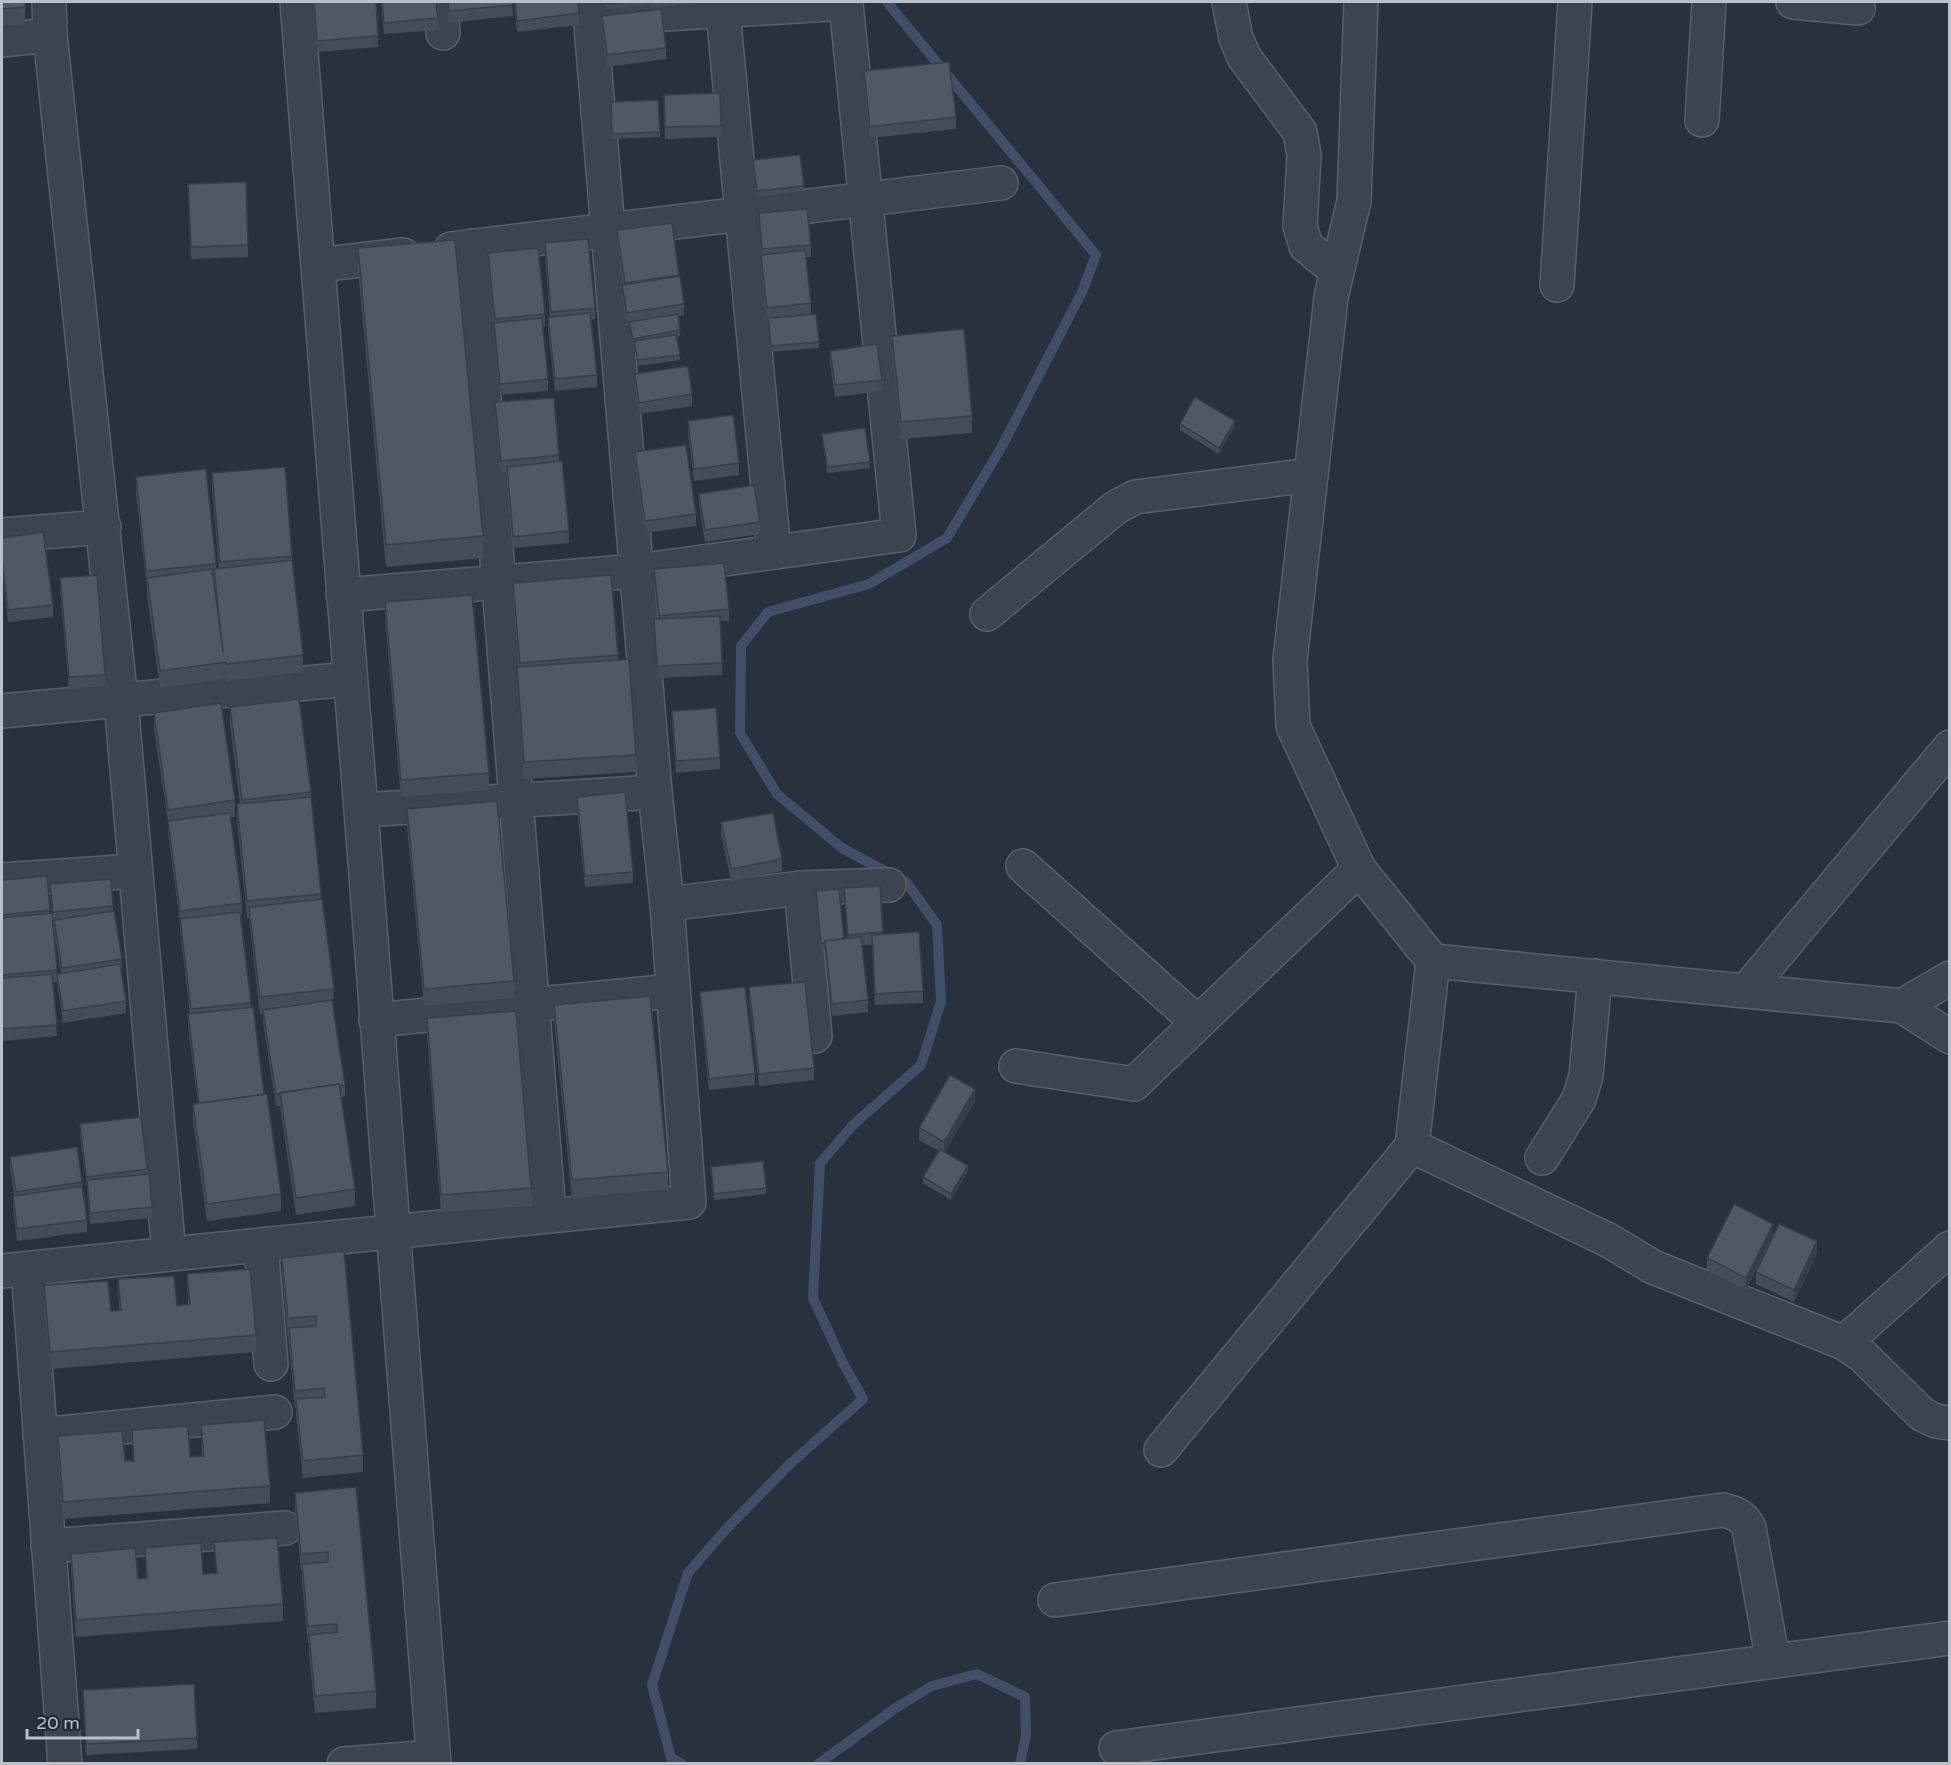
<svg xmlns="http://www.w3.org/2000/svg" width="1951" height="1765" font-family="'Varela Round',sans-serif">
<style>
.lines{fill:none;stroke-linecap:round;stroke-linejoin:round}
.stream{stroke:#414e67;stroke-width:10}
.minor-casing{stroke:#585f6a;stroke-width:36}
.minor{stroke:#3d4450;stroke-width:33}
.wall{fill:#454c59;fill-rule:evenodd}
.shaded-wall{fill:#383e49}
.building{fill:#505868;stroke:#383e49;stroke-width:1.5}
</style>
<rect width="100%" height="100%" fill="#29313f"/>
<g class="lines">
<!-- stream -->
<g class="stream">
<polyline points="682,1764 671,1758 652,1685 688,1573 727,1528 790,1464 863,1399 843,1363 813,1298 820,1163 854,1124 921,1065 941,1002 937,925 907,883 842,848 777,794 740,733 741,646 768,612 869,584 947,538 1001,448 1082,292 1096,255 887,2"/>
<polyline points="818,1764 897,1707 932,1686 977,1674 1025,1697 1026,1735 1020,1764"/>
</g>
<!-- minor casing -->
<g class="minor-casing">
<g id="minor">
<polyline points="49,2 50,35 121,701 169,1254"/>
<polyline points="297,2 361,810 434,1764"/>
<polyline points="441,2 443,33"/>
<polyline points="1229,2 1236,38 1244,57 1300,132 1304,155 1300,226 1306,246 1337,271"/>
<polyline points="1793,2 1858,8"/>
<polyline points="723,12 774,552"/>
<polyline points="2,40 50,35"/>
<polyline points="1702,120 1709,2"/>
<polyline points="472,246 549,1214"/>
<polyline points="451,249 1001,183"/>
<polyline points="318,265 403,255"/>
<polyline points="1557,285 1575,2"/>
<polyline points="2,535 104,527"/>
<polyline points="343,595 637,571 899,535 846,3 616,17"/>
<polyline points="987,614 1115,508 1135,497 1311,475"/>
<polyline points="2,711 350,679"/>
<polyline points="361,810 655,792"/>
<polyline points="1023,866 1198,1023"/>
<polyline points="2,880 135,871"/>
<polyline points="801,888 815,1036"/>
<polyline points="667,904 801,888 889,885"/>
<polyline points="1433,961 1902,1006 1950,1037"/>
<polyline points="1746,991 1950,747"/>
<polyline points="1902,1006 1950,978"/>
<polyline points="376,1020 672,991"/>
<polyline points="1016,1066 1134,1084 1359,869"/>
<polyline points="1412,1146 1608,1240 1653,1267 1844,1343 1862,1355 1923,1415 1936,1421 1950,1423"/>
<polyline points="1542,1158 1579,1099 1586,1076 1595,976"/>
<polyline points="261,1245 271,1364"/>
<polyline points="28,1269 65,1764"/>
<polyline points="2,1271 689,1202 667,904 655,792 589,2"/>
<polyline points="1844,1343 1950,1248"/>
<polyline points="40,1435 275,1412"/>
<polyline points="1161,1450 1412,1146 1433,961 1359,869 1293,726 1290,660 1329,316 1331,297 1354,201 1361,2"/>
<polyline points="48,1546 285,1528"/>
<path d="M 1055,1600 L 1723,1510 C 1736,1513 1743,1516 1749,1528 L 1773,1661"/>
<polyline points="1116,1748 1950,1638"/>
<polyline points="344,1764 433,1757"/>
</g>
</g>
<!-- minor -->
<use href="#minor" class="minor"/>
</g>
<!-- wall -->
<g class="wall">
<polygon points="2,2 25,7 25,24 2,26"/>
<polygon points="313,2 376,2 378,47 317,52"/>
<polygon points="381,2 436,2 438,30 384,34"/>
<polygon points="447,2 512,2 513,16 449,23"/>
<polygon points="514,2 578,2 579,25 517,32"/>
<polygon points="604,2 646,2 646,5 605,10"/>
<polygon points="650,2 699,2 699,3 650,8"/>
<polygon points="602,16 666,48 666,59 607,67 602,28"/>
<polygon points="864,71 956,117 956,129 870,138 864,82"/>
<polygon points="664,95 721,126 721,137 665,139"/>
<polygon points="611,102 660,132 660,137 612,139"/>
<polygon points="753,160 804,186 804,191 757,197"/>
<polygon points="188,184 248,245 248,257 191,259"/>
<polygon points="759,213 811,245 811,257 806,257 811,303 811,314 819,342 819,348 771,352 768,320 767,320 761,266 761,255 762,254"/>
<polygon points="672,223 679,276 684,304 684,315 678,316 680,336 677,337 680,360 638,366 634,344 633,345 629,324 627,325 622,297 622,285 623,285 617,242 617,230"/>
<polygon points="545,243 595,308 595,319 591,320 597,375 597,387 555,391 548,328 548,317 550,317 545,255"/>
<polygon points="358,248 483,536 483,558 386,567 358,270"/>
<polygon points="488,253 545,314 545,326 543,326 548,379 548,391 500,395 494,334 495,323 488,264"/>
<polygon points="892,336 972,416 972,433 901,439 892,353"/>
<polygon points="830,351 882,380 882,391 835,397 830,362"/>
<polygon points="635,374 692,394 692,406 639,414 635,386"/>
<polygon points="495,402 559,455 559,461 569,531 569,543 513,548 507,472 501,472 495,414"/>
<polygon points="688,421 739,463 739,475 694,481 688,433"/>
<polygon points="1180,424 1235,426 1219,454 1180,430"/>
<polygon points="822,434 870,462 870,468 827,473"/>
<polygon points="635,452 696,514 696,526 645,533 635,463"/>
<polygon points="212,473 292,556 292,563 303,655 303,672 226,681 226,679 160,688 147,595 147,588 136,494 136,477 216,564 216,569 219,569 212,490"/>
<polygon points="699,494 760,522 760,534 705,542 699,505"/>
<polygon points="2,538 53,605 53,617 8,622 2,570"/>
<polygon points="654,569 729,609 729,621 721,621 722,675 657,678 654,619 658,619 654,581"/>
<polygon points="60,578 105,675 105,686 69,689 60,590"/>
<polygon points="513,583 618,655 618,660 636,755 636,772 524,779 517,684 517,667 519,667 513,600"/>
<polygon points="385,602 489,773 489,790 401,797 385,619"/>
<polygon points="230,707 311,792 321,899 334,989 333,1006 345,1085 345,1096 341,1097 355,1189 355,1206 296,1215 280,1106 276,1106 263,1022 263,1013 260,1014 249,918 247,918 237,821 237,804 240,804 230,724"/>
<polygon points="672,711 720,758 720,769 676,773 672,723"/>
<polygon points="154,713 235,800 235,817 230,817 242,903 242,915 241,915 251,1007 281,1194 281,1211 207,1221 193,1121 193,1104 198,1104 188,1026 188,1014 190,1014 180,930 180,922 168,833 168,821 154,730"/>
<polygon points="577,797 633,872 633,883 585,887 577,809"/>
<polygon points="407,809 514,981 514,998 424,1006 407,826"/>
<polygon points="721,822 782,859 782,871 731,881 721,834"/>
<path d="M 47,876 L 50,913 L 52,918 L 50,884 L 113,906 L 113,911 L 122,959 L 122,971 L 126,1001 L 126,1013 L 63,1023 L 57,982 L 53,982 L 57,1036 L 2,1041 L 2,880 ZM 53,923 L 54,923 L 54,931 L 61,973 L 57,974 Z"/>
<polygon points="880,886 883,934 923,991 923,1003 875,1005 872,945 862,945 868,1000 868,1012 832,1016 825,949 821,949 816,891 844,939 847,938 844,888"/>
<polygon points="749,987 814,1068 814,1080 759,1086 749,999"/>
<polygon points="700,992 755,1074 755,1085 709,1090 700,1004"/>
<polygon points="554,1005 668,1172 668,1189 572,1198 554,1022"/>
<polygon points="427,1018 531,1188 531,1206 441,1212 427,1035"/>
<polygon points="975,1101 945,1152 968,1172 951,1200 923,1183 923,1177 939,1151 919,1140 919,1128"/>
<polygon points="80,1124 147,1169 152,1207 152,1218 90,1224 87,1188 80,1136"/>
<polygon points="10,1157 82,1182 87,1220 87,1232 17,1241 13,1207 13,1196 14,1195 10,1168"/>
<polygon points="711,1167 766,1188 766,1194 714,1200"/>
<polygon points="1773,1235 1746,1290 1707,1270 1707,1258"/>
<polygon points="344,1251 363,1455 363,1472 303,1478 296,1416 296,1408 295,1408 282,1275 282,1258"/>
<polygon points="1817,1253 1794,1302 1756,1284 1756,1272"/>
<polygon points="187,1274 256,1335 256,1352 50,1369 44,1302 44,1285 111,1311 119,1310 118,1279 177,1306 188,1305"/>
<polygon points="201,1425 270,1486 270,1503 63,1519 58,1453 58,1436 125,1461 133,1461 132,1430 190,1457 202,1456"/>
<polygon points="356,1487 376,1691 376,1708 315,1713 309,1652 309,1643 308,1643 302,1581 302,1571 301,1571 295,1510 295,1493"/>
<polygon points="214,1542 283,1604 283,1621 76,1637 71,1571 71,1554 138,1579 146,1578 145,1548 203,1574 216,1573"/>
<polygon points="83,1690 197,1738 197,1749 86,1755"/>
</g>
<!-- shaded-wall -->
<g class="shaded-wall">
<polygon points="1235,421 1235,426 1219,454 1219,448"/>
<polygon points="975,1089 975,1101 944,1154 944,1142"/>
<polygon points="968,1166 968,1172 951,1200 951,1194"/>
<polygon points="1773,1224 1773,1235 1746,1290 1746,1278"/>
<polygon points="1817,1241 1817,1253 1794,1302 1794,1290"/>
</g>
<!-- building -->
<g class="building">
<polygon points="2,2 25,2 25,7 2,9"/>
<polygon points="314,2 376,2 378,36 317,41"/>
<polygon points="382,2 436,2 438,18 384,23"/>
<polygon points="448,2 512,2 513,5 449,11"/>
<polygon points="515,2 578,2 579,13 517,21"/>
<polygon points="604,2 628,2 605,4"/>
<polygon points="661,9 666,48 607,55 602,16"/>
<polygon points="949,62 956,117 870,127 864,71"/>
<polygon points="720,93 721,126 665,127 664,95"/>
<polygon points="658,100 660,132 612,134 611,102"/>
<polygon points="800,155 804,186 757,191 753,160"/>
<polygon points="246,182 248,245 191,247 188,184"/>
<polygon points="807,209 811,245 762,249 759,213"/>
<polygon points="672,223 679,275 625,283 617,230"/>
<polygon points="588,239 595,308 551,312 545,243"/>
<polygon points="455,240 483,536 386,545 358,248"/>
<polygon points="538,248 545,314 495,319 488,253"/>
<polygon points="805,250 811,303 767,308 761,255"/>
<polygon points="680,276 684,304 627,313 622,285"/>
<polygon points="590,313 597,375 555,379 548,317"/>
<polygon points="678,314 680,330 633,339 629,322"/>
<polygon points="816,314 819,342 771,346 768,318"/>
<polygon points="542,318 548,379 500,384 494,323"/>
<polygon points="964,329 972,416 901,422 892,336"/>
<polygon points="676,335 680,355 638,360 634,341"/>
<polygon points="877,344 882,380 835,385 830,351"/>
<polygon points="688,366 692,394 639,403 635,374"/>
<polygon points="1195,397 1235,421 1219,448 1180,424"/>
<polygon points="554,398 559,455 501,461 495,402"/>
<polygon points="733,415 739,463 694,469 688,421"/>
<polygon points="865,428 870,462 827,467 822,434"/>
<polygon points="686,445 696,514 645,521 635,452"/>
<polygon points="562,461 569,531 513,537 507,467"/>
<polygon points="285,467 292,556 220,562 212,473"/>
<polygon points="206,469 216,564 146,571 136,477"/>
<polygon points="754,485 760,522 705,530 699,494"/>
<polygon points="43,532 53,605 8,610 2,559 2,538"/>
<polygon points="292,560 303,655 226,664 226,662 160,671 147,578 212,569 223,652 214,569"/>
<polygon points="724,563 729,609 659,616 654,569"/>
<polygon points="97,575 105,675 69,677 60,578"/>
<polygon points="611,575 618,655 520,663 513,583"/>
<polygon points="472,595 489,773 401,780 385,602"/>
<polygon points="720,616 722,663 657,666 654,619"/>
<polygon points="629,659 636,755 524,762 517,667"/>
<polygon points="299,699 311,792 242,800 230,707"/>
<polygon points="221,703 235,800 168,810 154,713"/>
<polygon points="716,708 720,758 676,761 672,711"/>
<polygon points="625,792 633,872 585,876 577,797"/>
<polygon points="311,797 321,894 247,901 237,804"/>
<polygon points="497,801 514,981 424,989 407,809"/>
<polygon points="230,813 242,903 180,911 168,821"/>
<polygon points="773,813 782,859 731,869 721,822"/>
<polygon points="47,876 50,910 2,915 2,880"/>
<polygon points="111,879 113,906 53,912 50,884"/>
<polygon points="880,886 883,932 848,935 844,888"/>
<polygon points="839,889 844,939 825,941 825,943 821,943 816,891"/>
<polygon points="322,899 334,989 260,997 249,907"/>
<polygon points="114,911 122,959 62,968 54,920"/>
<polygon points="240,912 251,1003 191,1009 180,919"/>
<polygon points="52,913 57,970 2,975 2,918"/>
<polygon points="919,932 923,991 875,994 872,935"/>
<polygon points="861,937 868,1000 832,1004 825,941"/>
<polygon points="120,964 126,1001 63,1011 57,974"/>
<polygon points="52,974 57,1025 2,1029 2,978"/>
<polygon points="805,982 814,1068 759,1074 749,987"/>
<polygon points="745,987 755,1074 709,1079 700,992"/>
<polygon points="650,996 668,1172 572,1180 554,1005"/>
<polygon points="332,1000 345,1085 339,1086 339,1084 280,1093 280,1094 276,1095 263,1010"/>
<polygon points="253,1007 264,1094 199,1104 188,1014"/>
<polygon points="516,1011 531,1188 441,1195 427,1018"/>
<polygon points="950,1075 975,1089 944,1142 919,1128"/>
<polygon points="339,1084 355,1189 296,1198 280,1093"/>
<polygon points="267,1094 281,1194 207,1204 193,1104"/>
<polygon points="141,1117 147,1169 86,1177 80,1124"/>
<polygon points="77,1147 82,1182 16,1192 10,1157"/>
<polygon points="940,1149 968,1166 951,1194 923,1177"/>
<polygon points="763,1161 766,1188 714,1194 711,1167"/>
<polygon points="149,1174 152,1207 90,1213 87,1180"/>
<polygon points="82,1186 87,1220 17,1229 13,1196"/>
<polygon points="1734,1204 1773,1224 1746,1278 1707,1258"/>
<polygon points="1779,1224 1817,1241 1794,1290 1756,1272"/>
<polygon points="344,1251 363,1455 303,1461 296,1399 325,1397 324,1388 295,1391 289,1328 316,1326 316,1316 288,1318 282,1258"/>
<polygon points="250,1269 256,1335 50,1352 44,1285 108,1281 111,1311 121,1310 118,1279 174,1276 177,1306 190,1304 187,1274"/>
<polygon points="264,1420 270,1486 63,1502 58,1436 122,1431 125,1461 134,1461 132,1430 188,1426 190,1457 204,1456 201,1425"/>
<polygon points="356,1487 376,1691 315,1696 309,1635 338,1632 336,1624 308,1626 302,1564 328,1562 328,1552 301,1554 295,1493"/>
<polygon points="277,1538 283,1604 76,1620 71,1554 135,1548 138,1579 147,1578 145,1548 201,1543 203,1574 217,1573 214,1542"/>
<polygon points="194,1684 197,1738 86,1744 83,1690"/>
</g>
<!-- border -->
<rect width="1951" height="1765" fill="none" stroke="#babfca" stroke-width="6"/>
<!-- scale -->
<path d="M27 1729v9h111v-9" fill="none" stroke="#babfca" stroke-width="3"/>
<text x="36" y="1729" font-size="18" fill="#babfca" stroke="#222935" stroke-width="4.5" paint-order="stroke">20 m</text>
</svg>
